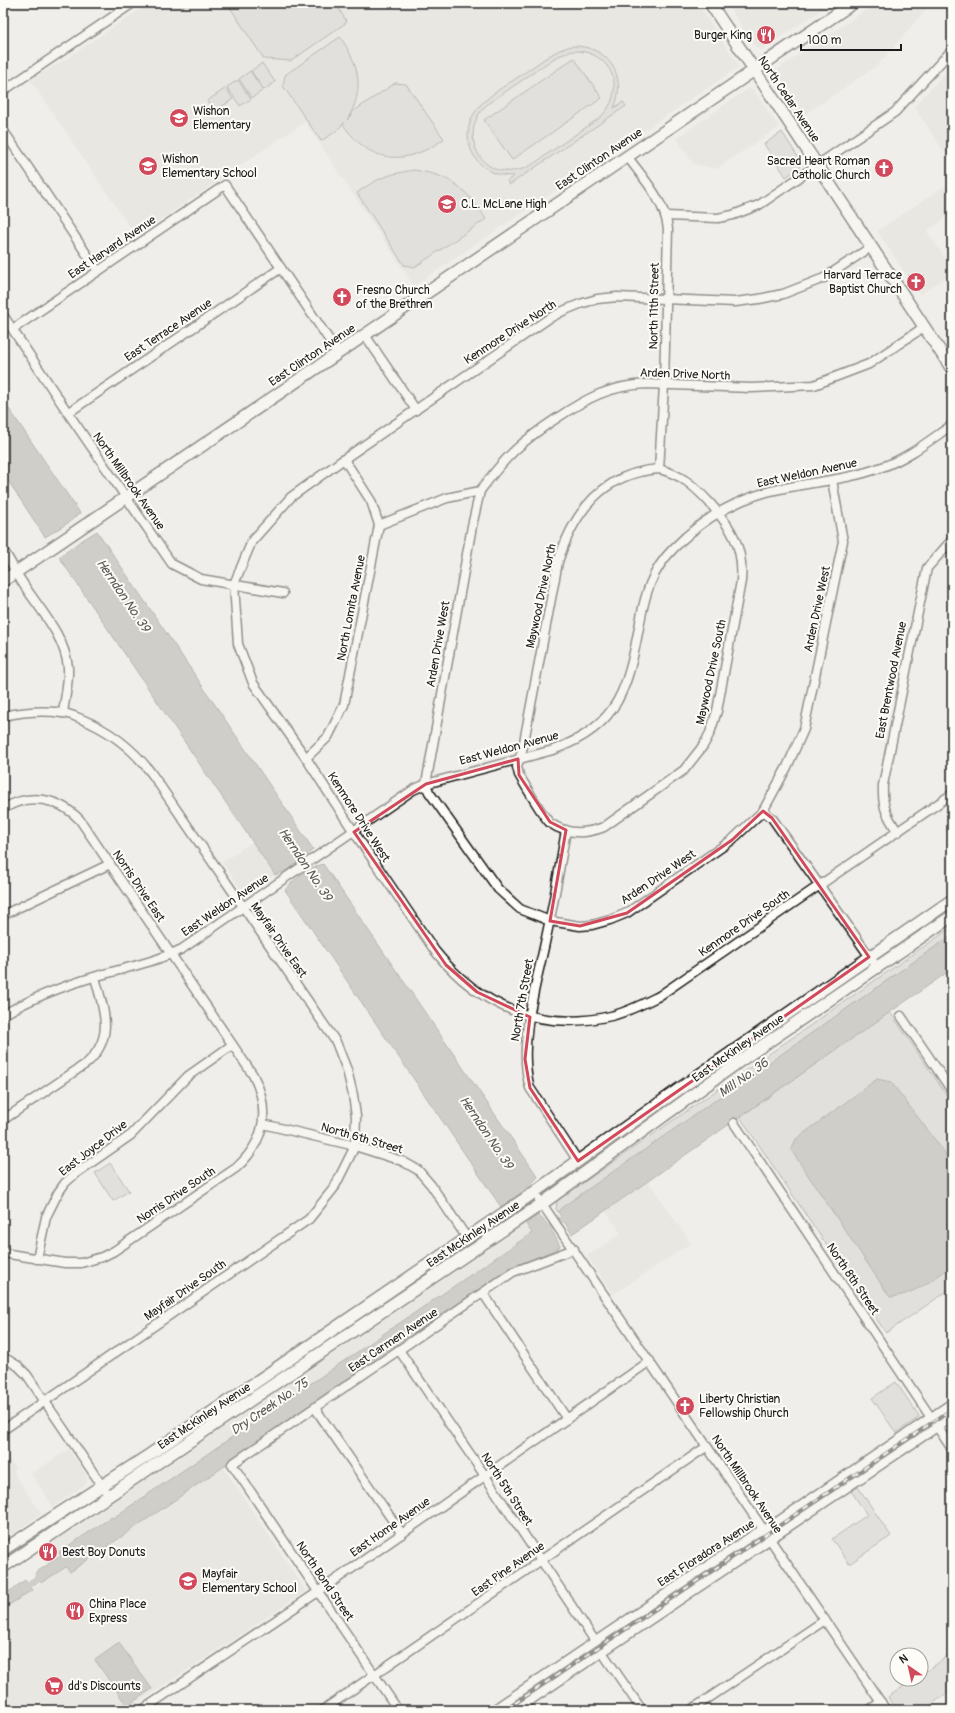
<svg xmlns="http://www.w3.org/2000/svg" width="955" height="1713" font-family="Pangolin,sans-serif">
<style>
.built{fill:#e0deda}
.green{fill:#d0cfcc;stroke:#767674;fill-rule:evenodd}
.water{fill:#a8a7a3;stroke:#706f6d}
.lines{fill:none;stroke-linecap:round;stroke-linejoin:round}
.canal{stroke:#a8a7a3;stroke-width:7}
.minor-casing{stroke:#1c1c1c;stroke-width:11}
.secondary-casing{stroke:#1c1c1c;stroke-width:14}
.minor{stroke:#fdfcf7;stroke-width:8}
.secondary{stroke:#fdfcf7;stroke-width:11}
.rail-casing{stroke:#1c1c1c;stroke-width:3.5}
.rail{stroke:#fdfcf7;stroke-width:2;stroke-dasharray:6;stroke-linecap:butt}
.marked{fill:none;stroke:#d1495b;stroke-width:3;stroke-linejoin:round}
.labels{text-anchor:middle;stroke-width:4;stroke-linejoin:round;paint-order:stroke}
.poi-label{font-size:12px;fill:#1c1c1c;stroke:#fdfcf7;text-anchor:start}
.street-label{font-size:12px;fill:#1c1c1c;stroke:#fdfcf7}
.water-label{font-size:13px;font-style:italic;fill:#5b5b59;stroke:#fdfcf7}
</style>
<rect width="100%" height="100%" fill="#f0eeea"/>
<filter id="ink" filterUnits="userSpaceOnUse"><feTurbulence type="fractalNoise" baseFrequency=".025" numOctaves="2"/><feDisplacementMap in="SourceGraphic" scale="8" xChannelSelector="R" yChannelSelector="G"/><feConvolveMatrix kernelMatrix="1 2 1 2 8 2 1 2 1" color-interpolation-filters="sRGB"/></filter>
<g filter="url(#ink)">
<!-- built -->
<g class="built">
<polygon points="149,3 697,3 738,64 737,68 414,286 305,122 136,236 30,80 66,59"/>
<polygon points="726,3 832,3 761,50 756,48"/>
<polygon points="876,3 929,3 930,5 878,65 801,117 791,101 793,99 778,75 779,68"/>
<polygon points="952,65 952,164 914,107"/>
<polygon points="749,88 754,90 779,127 716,169 693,164 676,138"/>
<polygon points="952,181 952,214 927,231 952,268 952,273 920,295 877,231"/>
<polygon points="252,842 275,875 249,893 244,893 222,862"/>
<polygon points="648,1181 691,1243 613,1295 587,1256 621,1234 606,1211"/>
<polygon points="526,1224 532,1233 113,1518 112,1517 59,1552 61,1555 48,1565 39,1552"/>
<polygon points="69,1449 87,1476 86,1484 53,1507 31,1474"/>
<polygon points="3,1450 15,1467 15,1475 42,1514 3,1540"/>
<polygon points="223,1467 306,1591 127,1710 3,1710 3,1609 66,1567 70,1572"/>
</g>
<!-- green -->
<g class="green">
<polygon points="227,3 339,3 337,6 347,22 291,61 264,59"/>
<path d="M 340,37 C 360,65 365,90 347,120 L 354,111 L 395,83 L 406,84 L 444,139 C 406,166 370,165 343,124 L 345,122 L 335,132 L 321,141 L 283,86 L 285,75 Z"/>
<path d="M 572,46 C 608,45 628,76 614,108 L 623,102 L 626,106 L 509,185 L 507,181 L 514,176 C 499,176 486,172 476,159 C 471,152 468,143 468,134 C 469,103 502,89 524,73 C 539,63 554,50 572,46 ZM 572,51 C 613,49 629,94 598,119 C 582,130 566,141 550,152 C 540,159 530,168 518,170 C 477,180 457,128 489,103 L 556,57 Z"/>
<polygon points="574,58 602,98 512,160 484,120"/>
<polygon points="262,63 275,82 264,90 251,71"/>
<polygon points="250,71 263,90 252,98 239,79"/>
<polygon points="238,80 251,99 240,106 227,87"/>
<polygon points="226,88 233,99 214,112 207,101"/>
<polygon points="782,132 802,163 800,167 786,177 764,144"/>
<path d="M 414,170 C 453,176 465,188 486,219 L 415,267 L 404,265 L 357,193 C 377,178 389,174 414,170 Z"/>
<polygon points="952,927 952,935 558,1212 556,1209 557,1201"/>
<polygon points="890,1012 952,1103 952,1288 886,1333 740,1117"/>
<polygon points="110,1163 129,1191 113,1201 95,1173"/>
<polygon points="896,1382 919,1416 918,1418 896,1433 872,1398"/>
<polygon points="858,1487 891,1536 849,1564 832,1539 867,1515 851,1491"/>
<polygon points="952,1653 952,1690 923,1710 896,1710 888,1697 914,1679 921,1679 921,1675"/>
</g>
<!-- water -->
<g class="water">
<polygon points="3,400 80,513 68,523 45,537 3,473"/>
<path d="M 97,531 L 313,849 C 301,861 291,870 275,875 L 59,557 L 81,541 Z"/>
<path d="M 323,864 L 538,1177 L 523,1192 L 501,1207 L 285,890 C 297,876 306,870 323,864 Z"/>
<polygon points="952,935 952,969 572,1234 558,1212 561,1208"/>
<path d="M 877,1079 L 891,1082 L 952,1162 L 952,1266 C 934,1279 912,1296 890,1297 L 791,1150 L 796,1139 Z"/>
<path d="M 538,1215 C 548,1223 554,1234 560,1246 L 558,1248 L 513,1268 L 70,1572 L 66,1567 L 41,1583 L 35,1573 L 61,1556 L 59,1552 L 112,1517 L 113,1518 L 532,1233 L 526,1224 Z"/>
<polygon points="25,1580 32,1590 3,1609 3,1596"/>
<polygon points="119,1643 152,1689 127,1706 95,1660"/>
</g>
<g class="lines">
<!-- canal -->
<g class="canal">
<polyline points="543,1233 569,1214"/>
<polyline points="22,1589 46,1573"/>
</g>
<!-- minor casing -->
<g class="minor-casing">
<g id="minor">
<polyline points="3,91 133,3"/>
<polyline points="3,130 98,271"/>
<path d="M 627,156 C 643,178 665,201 668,229 L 664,385 L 659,469"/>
<polyline points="666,216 718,218 733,215 759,205 895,112 952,50"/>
<path d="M 871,247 L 824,278 L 783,294 L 759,299 L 735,302 L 617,297 L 597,299 L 580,304 L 563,311 L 548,319 L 344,459 L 291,497 L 252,541 L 234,584 L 238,644 L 253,683 L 306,758 L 354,832 L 435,951 C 480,1007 540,1032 611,1016 C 628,1012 643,1004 659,996 L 952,794"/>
<polyline points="3,315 68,413 172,564 201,579 283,593"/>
<polyline points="13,329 225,185 338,353"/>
<polyline points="365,335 416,410"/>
<polyline points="68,413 281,268"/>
<path d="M 659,469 C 682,475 693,485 709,502 C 731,527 744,546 741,581 L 717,711 L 710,733 L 703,746 L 684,770 L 604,827 C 586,834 567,835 550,823 C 543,817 525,785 519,775 L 517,767 L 523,747 L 558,562 C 574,511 603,473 659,469 Z"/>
<polyline points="480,491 472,526 426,784 429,792 498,889 520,909 550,921 580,926 592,925 610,920 627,913 732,840 763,811 787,767 804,729 843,541 832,480"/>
<path d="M 379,525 L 447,498 L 480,491 C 505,457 522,441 557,418 C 587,398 609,386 646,384 L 751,388 L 814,385 L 869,364 L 924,327"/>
<path d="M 3,550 C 10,560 15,571 22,582 C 39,609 64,634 68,667 C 69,682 65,698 63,713"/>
<path d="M 3,716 C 22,712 42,710 62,713 C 67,713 74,716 79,718 C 109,730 133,748 152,774 L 336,1042 L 347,1070 L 353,1095 L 356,1116 L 355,1146 L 334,1188 L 309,1219 L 3,1430"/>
<polyline points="306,758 328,737 344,705 379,525 371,501 344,459"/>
<path d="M 3,809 C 29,792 59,798 80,820 L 253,1075 C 271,1110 265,1142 236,1168 L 114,1251 L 102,1257 L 81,1263 L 65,1263 L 3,1253"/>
<polyline points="763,811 772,818 877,967"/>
<path d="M 566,830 C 560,866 554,902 546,938 C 537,983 517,1043 530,1088 L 578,1161"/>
<path d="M 898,832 C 886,815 882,806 883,785 L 927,568 L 952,540"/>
<polyline points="3,915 110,864"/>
<path d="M 3,1015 C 33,997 63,986 97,976 C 125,968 155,962 182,949 L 413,790 L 426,784 L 553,750 C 621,725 628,686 640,622 C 645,594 652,570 673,549 C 699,522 731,502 767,492 C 805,482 846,481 882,467 C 908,458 930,440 952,425"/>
<polyline points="901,1016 952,1091"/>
<path d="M 3,1120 L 87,1063 C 116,1036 103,1009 95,977"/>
<polyline points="734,1123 952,1449"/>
<polyline points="263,1124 355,1146 402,1161 418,1170 431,1185 467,1238"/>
<polyline points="534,1192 886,1710"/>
<polyline points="37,1259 46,1217 58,1193 65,1183 75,1174 131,1135 188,1076 232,1045"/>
<polyline points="483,1293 567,1419"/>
<polyline points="399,1350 485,1476 595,1641"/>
<polyline points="3,1357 18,1366 27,1375 109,1496"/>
<polyline points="315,1408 402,1534"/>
<polyline points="602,1652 642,1710"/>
<polyline points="142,1710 318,1592 650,1361"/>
<polyline points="323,1710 706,1447"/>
<polyline points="398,1710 232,1464 513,1272 574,1249"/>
<polyline points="493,1710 756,1533 771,1526 952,1403"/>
<polyline points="516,1710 952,1417"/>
<polyline points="691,1710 825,1620"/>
<polyline points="869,1710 881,1702"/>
</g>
</g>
<!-- secondary casing -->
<g class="secondary-casing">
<g id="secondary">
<polyline points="710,3 952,369"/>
<polyline points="3,581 853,3"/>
<polyline points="3,1550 149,1455 526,1198 699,1075 952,900"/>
<polyline points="3,1567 543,1203 737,1063 952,916"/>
</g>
</g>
<!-- minor -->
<use href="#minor" class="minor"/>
<!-- secondary -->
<use href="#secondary" class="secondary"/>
<!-- rail casing -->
<g class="rail-casing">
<polyline id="rail" points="505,1710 952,1409"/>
</g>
<!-- rail -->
<use href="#rail" class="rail"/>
</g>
</g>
<!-- marked area -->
<path d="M0 0H955V1713H0ZM 518,759 L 519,775 L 550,822 L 566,830 L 550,921 L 580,926 L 627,913 L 732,840 L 763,811 L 772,818 L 869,957 L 578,1161 L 530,1088 L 525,1059 L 530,1017 L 477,992 L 446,965 L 354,832 L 426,784 Z" fill="#f0eeea" fill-opacity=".55" fill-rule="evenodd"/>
<path class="marked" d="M 518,759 L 519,775 L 550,822 L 566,830 L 550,921 L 580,926 L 627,913 L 732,840 L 763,811 L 772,818 L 869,957 L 578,1161 L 530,1088 L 525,1059 L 530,1017 L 477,992 L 446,965 L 354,832 L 426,784 Z"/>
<!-- icons -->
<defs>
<g id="restaurant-disc" transform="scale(1)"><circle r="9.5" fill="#d1495b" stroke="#fdfcf7"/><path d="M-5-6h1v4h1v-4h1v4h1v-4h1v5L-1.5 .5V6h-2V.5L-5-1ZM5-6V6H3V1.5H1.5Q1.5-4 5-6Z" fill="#fff"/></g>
<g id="school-disc" transform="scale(1)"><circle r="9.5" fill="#d1495b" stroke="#fdfcf7"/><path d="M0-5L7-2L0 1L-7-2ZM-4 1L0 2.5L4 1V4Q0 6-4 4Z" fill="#fff"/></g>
<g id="church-disc" transform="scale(1)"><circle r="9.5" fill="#d1495b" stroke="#fdfcf7"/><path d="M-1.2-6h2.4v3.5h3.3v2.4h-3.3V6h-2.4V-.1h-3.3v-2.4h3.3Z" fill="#fff"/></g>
<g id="supermarket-disc" transform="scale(1)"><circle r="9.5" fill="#d1495b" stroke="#fdfcf7"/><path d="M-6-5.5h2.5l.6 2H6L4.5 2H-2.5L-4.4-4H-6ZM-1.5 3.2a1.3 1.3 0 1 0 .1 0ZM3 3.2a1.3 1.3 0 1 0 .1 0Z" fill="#fff"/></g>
</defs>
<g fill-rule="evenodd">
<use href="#restaurant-disc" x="766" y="35"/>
<use href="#school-disc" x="179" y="118"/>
<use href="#school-disc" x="148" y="166"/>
<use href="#church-disc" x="884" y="168"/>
<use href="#school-disc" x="447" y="204"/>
<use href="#church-disc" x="916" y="282"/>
<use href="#church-disc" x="342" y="297"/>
<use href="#church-disc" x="685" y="1406"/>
<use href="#restaurant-disc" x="48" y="1552"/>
<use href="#school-disc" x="188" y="1581"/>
<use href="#restaurant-disc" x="75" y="1611"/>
<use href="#supermarket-disc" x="54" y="1686"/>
</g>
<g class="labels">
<!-- poi labels -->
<g class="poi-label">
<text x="752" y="39" text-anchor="end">Burger King</text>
<text x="193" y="115">Wishon<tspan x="193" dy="14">Elementary</tspan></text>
<text x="162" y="163">Wishon<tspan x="162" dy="14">Elementary School</tspan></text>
<text x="870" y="165" text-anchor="end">Sacred Heart Roman<tspan x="870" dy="14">Catholic Church</tspan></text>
<text x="461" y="208">C.L. McLane High</text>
<text x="902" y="279" text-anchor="end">Harvard Terrace<tspan x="902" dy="14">Baptist Church</tspan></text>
<text x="356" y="294">Fresno Church<tspan x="356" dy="14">of the Brethren</tspan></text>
<text x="699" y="1403">Liberty Christian<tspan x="699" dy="14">Fellowship Church</tspan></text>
<text x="62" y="1556">Best Boy Donuts</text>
<text x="202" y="1578">Mayfair<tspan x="202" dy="14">Elementary School</tspan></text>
<text x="89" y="1608">China Place<tspan x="89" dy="14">Express</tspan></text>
<text x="68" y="1690">dd's Discounts</text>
</g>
<!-- street labels -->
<g class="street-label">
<text transform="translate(789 99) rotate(56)" y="4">North Cedar Avenue</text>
<text transform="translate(599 159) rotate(-34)" y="4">East Clinton Avenue</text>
<text transform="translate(112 247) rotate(-34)" y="4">East Harvard Avenue</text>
<text transform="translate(654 306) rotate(-89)" y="4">North 11th Street</text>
<text transform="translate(168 330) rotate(-34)" y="4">East Terrace Avenue</text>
<text transform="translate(510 332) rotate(-33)" y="4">Kenmore Drive North</text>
<text transform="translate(312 355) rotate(-34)" y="4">East Clinton Avenue</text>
<text transform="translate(685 374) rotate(2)" y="4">Arden Drive North</text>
<text transform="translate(807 473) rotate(-12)" y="4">East Weldon Avenue</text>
<text transform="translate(129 481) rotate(55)" y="4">North Millbrook Avenue</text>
<text transform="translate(541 596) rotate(-78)" y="4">Maywood Drive North</text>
<text transform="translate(351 608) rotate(-79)" y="4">North Lomita Avenue</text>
<text transform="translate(817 609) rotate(-78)" y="4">Arden Drive West</text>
<text transform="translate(438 644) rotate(-80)" y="4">Arden Drive West</text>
<text transform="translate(711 672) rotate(-78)" y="4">Maywood Drive South</text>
<text transform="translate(891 680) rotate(-79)" y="4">East Brentwood Avenue</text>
<text transform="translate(509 748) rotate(-15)" y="4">East Weldon Avenue</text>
<text transform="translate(359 817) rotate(57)" y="4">Kenmore Drive West</text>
<text transform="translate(658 877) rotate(-34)" y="4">Arden Drive West</text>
<text transform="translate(139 886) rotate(56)" y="4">Norris Drive East</text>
<text transform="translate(225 905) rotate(-34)" y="4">East Weldon Avenue</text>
<text transform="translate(744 923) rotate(-35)" y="4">Kenmore Drive South</text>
<text transform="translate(279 940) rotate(55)" y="4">Mayfair Drive East</text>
<text transform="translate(522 1000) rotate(-80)" y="4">North 7th Street</text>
<text transform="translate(738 1048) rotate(-35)" y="4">East McKinley Avenue</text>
<text transform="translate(362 1138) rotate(16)" y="4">North 6th Street</text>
<text transform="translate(93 1148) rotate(-38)" y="4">East Joyce Drive</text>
<text transform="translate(176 1195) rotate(-34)" y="4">Norris Drive South</text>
<text transform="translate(473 1234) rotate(-34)" y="4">East McKinley Avenue</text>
<text transform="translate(853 1279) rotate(56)" y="4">North 8th Street</text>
<text transform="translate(185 1290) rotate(-35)" y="4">Mayfair Drive South</text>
<text transform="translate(393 1340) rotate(-34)" y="4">East Carmen Avenue</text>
<text transform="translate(204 1416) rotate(-34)" y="4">East McKinley Avenue</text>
<text transform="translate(747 1484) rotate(56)" y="4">North Millbrook Avenue</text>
<text transform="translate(507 1489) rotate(57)" y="4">North 5th Street</text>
<text transform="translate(390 1527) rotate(-35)" y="4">East Home Avenue</text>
<text transform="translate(706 1553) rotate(-33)" y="4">East Floradora Avenue</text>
<text transform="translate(508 1569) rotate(-35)" y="4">East Pine Avenue</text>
<text transform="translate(325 1581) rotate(56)" y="4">North Bond Street</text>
</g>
<!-- water labels -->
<g class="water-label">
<text transform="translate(124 595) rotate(56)" y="5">Herndon No. 39</text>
<text transform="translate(306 864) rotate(56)" y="5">Herndon No. 39</text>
<text transform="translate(743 1077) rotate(-35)" y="5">Mill No. 36</text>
<text transform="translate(487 1132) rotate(56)" y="5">Herndon No. 39</text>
<text transform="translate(269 1406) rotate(-34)" y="5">Dry Creek No. 75</text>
</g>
</g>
<!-- margin -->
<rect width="955" height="1713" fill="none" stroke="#fdfcf7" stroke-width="16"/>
<rect x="8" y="8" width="939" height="1697" fill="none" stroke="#1c1c1c" stroke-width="1.5" filter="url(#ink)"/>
<!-- north arrow -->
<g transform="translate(909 1667) rotate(326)"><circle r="19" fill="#fdfcf7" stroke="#a3a29f"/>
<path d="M0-3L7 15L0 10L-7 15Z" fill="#d1495b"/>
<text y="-6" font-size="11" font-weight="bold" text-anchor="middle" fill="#1c1c1c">N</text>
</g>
<!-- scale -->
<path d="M801 44v6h100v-6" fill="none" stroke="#1c1c1c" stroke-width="2"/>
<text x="807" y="44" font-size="12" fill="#1c1c1c" stroke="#fdfcf7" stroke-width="3" paint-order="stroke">100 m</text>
</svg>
